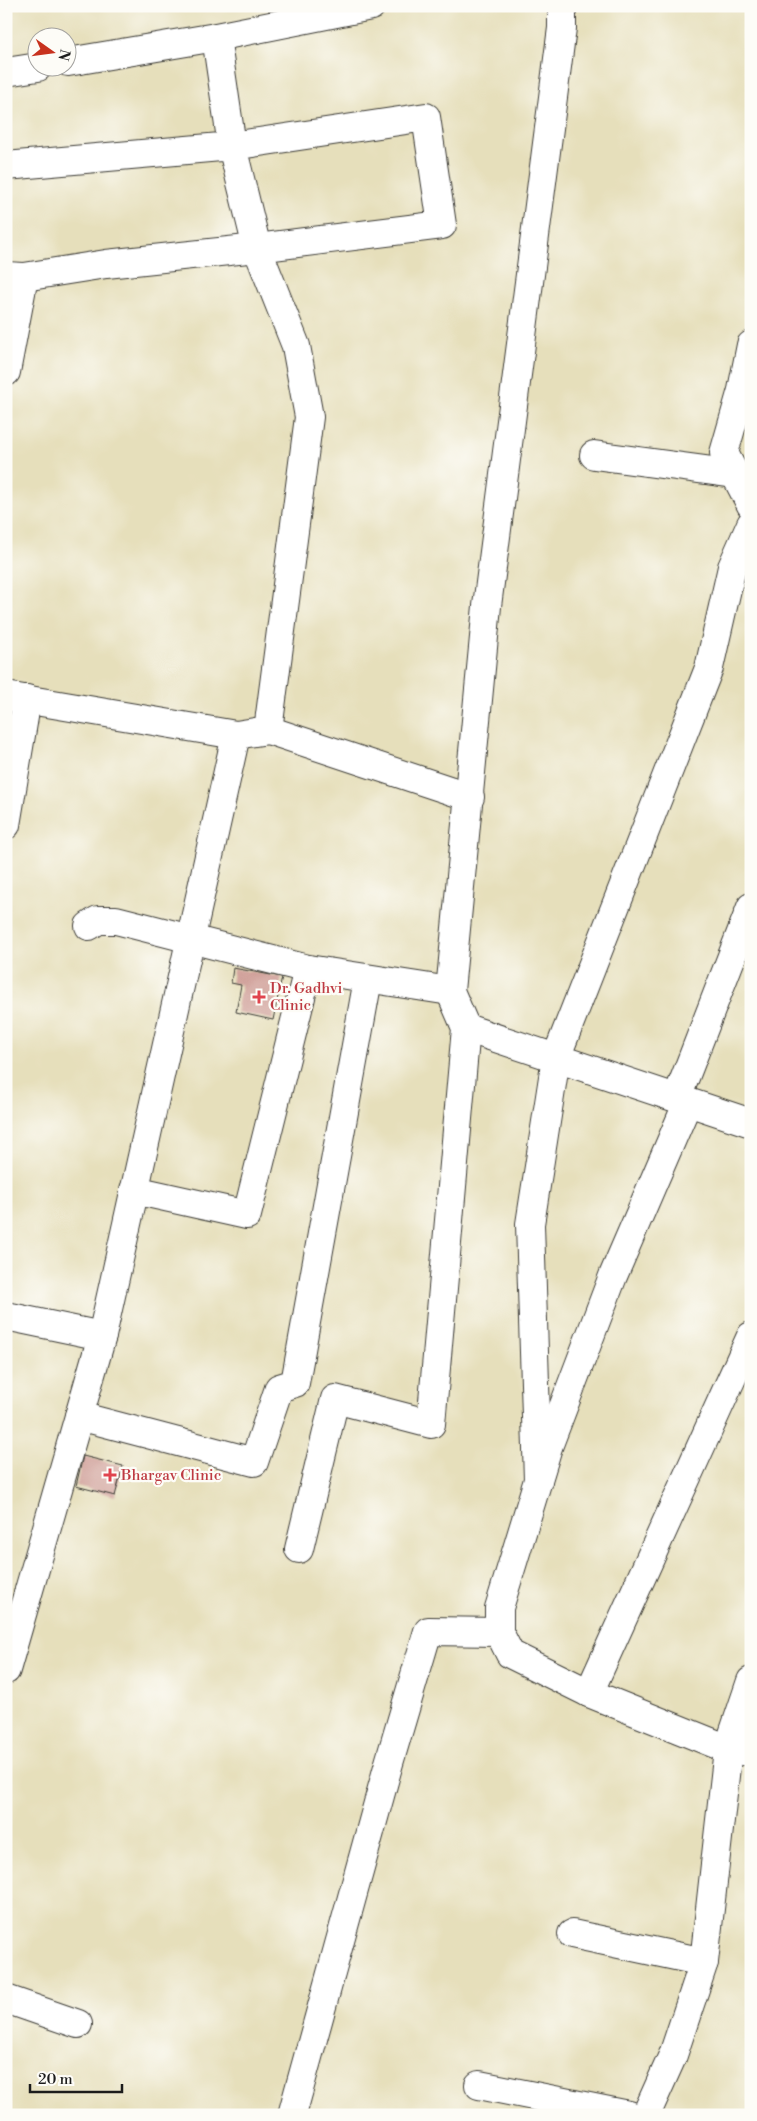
<svg xmlns="http://www.w3.org/2000/svg" width="757" height="2121" font-family="'Libre Bodoni',serif">
<style>
.building{fill:#cf9e97}
.lines{fill:none;stroke-linecap:round;stroke-linejoin:round}
.minor-casing{stroke:#3a3934;stroke-width:30}
.minor{stroke:#fff;stroke-width:28}
.health-dot{fill:#e0444e;stroke:#fdfcf7;stroke-width:2}
.labels{text-anchor:middle;stroke-width:4.5;stroke-linejoin:round;paint-order:stroke}
.health-label{font-size:15px;fill:#be3a42;stroke:#fdfcf7;text-anchor:start}
</style>
<rect width="100%" height="100%" fill="#fdfcf7"/>
<filter id="ink" filterUnits="userSpaceOnUse"><feTurbulence type="fractalNoise" baseFrequency=".02" numOctaves="2"/><feDisplacementMap in="SourceGraphic" scale="10" xChannelSelector="R" yChannelSelector="G"/><feConvolveMatrix kernelMatrix="1 2 1 2 8 2 1 2 1" color-interpolation-filters="sRGB"/></filter>
<filter id="wash" filterUnits="userSpaceOnUse"><feTurbulence type="fractalNoise" baseFrequency=".0096" numOctaves="4" result="noise"/><feDisplacementMap in="SourceGraphic" scale="20" xChannelSelector="R" yChannelSelector="G"/><feGaussianBlur stdDeviation="1.12" result="paint"/><feColorMatrix in="noise" values="0 0 0 0 0 0 0 0 0 0 0 0 0 0 0 0 0 1.4 0 .05"/><feComposite in="paint" operator="in"/></filter>
<g filter="url(#wash)">
<rect width="100%" height="100%" fill="#e6dfbb"/>
<g id="blocks">
<!-- building -->
<g class="building">
<polygon points="233,968 282,977 273,1020 236,1012 241,985 231,983"/>
<polygon points="83,1456 123,1466 115,1496 76,1486"/>
</g>
</g>
</g>
<g filter="url(#ink)">
<use href="#blocks" fill-opacity="0" stroke="#3a3934" stroke-width="1"/>
<g class="lines">
<!-- minor casing -->
<g class="minor-casing">
<g id="minor">
<polyline points="68,62 216,37 371,6"/>
<polyline points="6,72 38,67"/>
<polyline points="6,166 232,146 426,117 442,225 257,248 232,146 216,37"/>
<polyline points="6,276 24,277 106,264 257,248 296,346 309,417 268,730 236,735 6,696"/>
<polyline points="751,345 742,390 724,453 751,505"/>
<polyline points="6,372 24,277"/>
<polyline points="594,455 735,474"/>
<polyline points="268,730 470,797"/>
<polyline points="6,825 27,699"/>
<polyline points="89,926 98,920 116,920 308,969 450,991"/>
<polyline points="466,1028 751,1123"/>
<polyline points="677,1098 751,907"/>
<polyline points="688,1102 613,1276 548,1447 499,1608 499,1632 510,1654 589,1693 728,1749 751,1752"/>
<polyline points="134,1190 247,1215 308,969"/>
<polyline points="6,1316 102,1336"/>
<polyline points="79,1416 254,1462 279,1388 295,1383 368,979"/>
<polyline points="538,1480 530,1224 556,1058 709,668 732,567 751,524"/>
<polyline points="299,1549 335,1399 431,1424 466,1028 450,991 487,606 562,28 562,6"/>
<polyline points="6,1670 102,1336 236,735"/>
<polyline points="589,1693 751,1336"/>
<polyline points="572,1934 704,1962"/>
<polyline points="6,1999 78,2024"/>
<polyline points="479,2085 629,2115"/>
<polyline points="292,2115 389,1763 428,1631 499,1632"/>
<polyline points="646,2115 673,2055 704,1962 728,1749 751,1681"/>
</g>
</g>
<!-- minor -->
<use href="#minor" class="minor"/>
</g>
</g>
<!-- markers -->
<g class="health-dot">
<path d="M256.5 989.5h5v5h5v5h-5v5h-5v-5h-5v-5h5z"/>
<path d="M107.5 1467.5h5v5h5v5h-5v5h-5v-5h-5v-5h5z"/>
</g>
<g class="labels">
<!-- health labels -->
<g class="health-label">
<text x="270" y="993">Dr. Gadhvi<tspan x="270" dy="17">Clinic</tspan></text>
<text x="121" y="1480">Bhargav Clinic</text>
</g>
</g>
<!-- margin -->
<rect width="757" height="2121" fill="none" stroke="#fdfcf7" stroke-width="25"/>
<!-- north arrow -->
<g transform="translate(52 52) rotate(104)"><circle r="24" fill="#fdfcf7" stroke="#a3a29f"/>
<path d="M0-4L9 19L0 12L-9 19Z" fill="#c8321e"/>
<text y="-8" font-size="14" font-weight="bold" text-anchor="middle" fill="#1c1c1c">N</text>
</g>
<!-- scale -->
<path d="M30 2084v8h92v-8" fill="none" stroke="#1c1c1c" stroke-width="2.5"/>
<text x="38" y="2084" font-size="15" fill="#1c1c1c" stroke="#fdfcf7" stroke-width="4" paint-order="stroke">20 m</text>
</svg>
